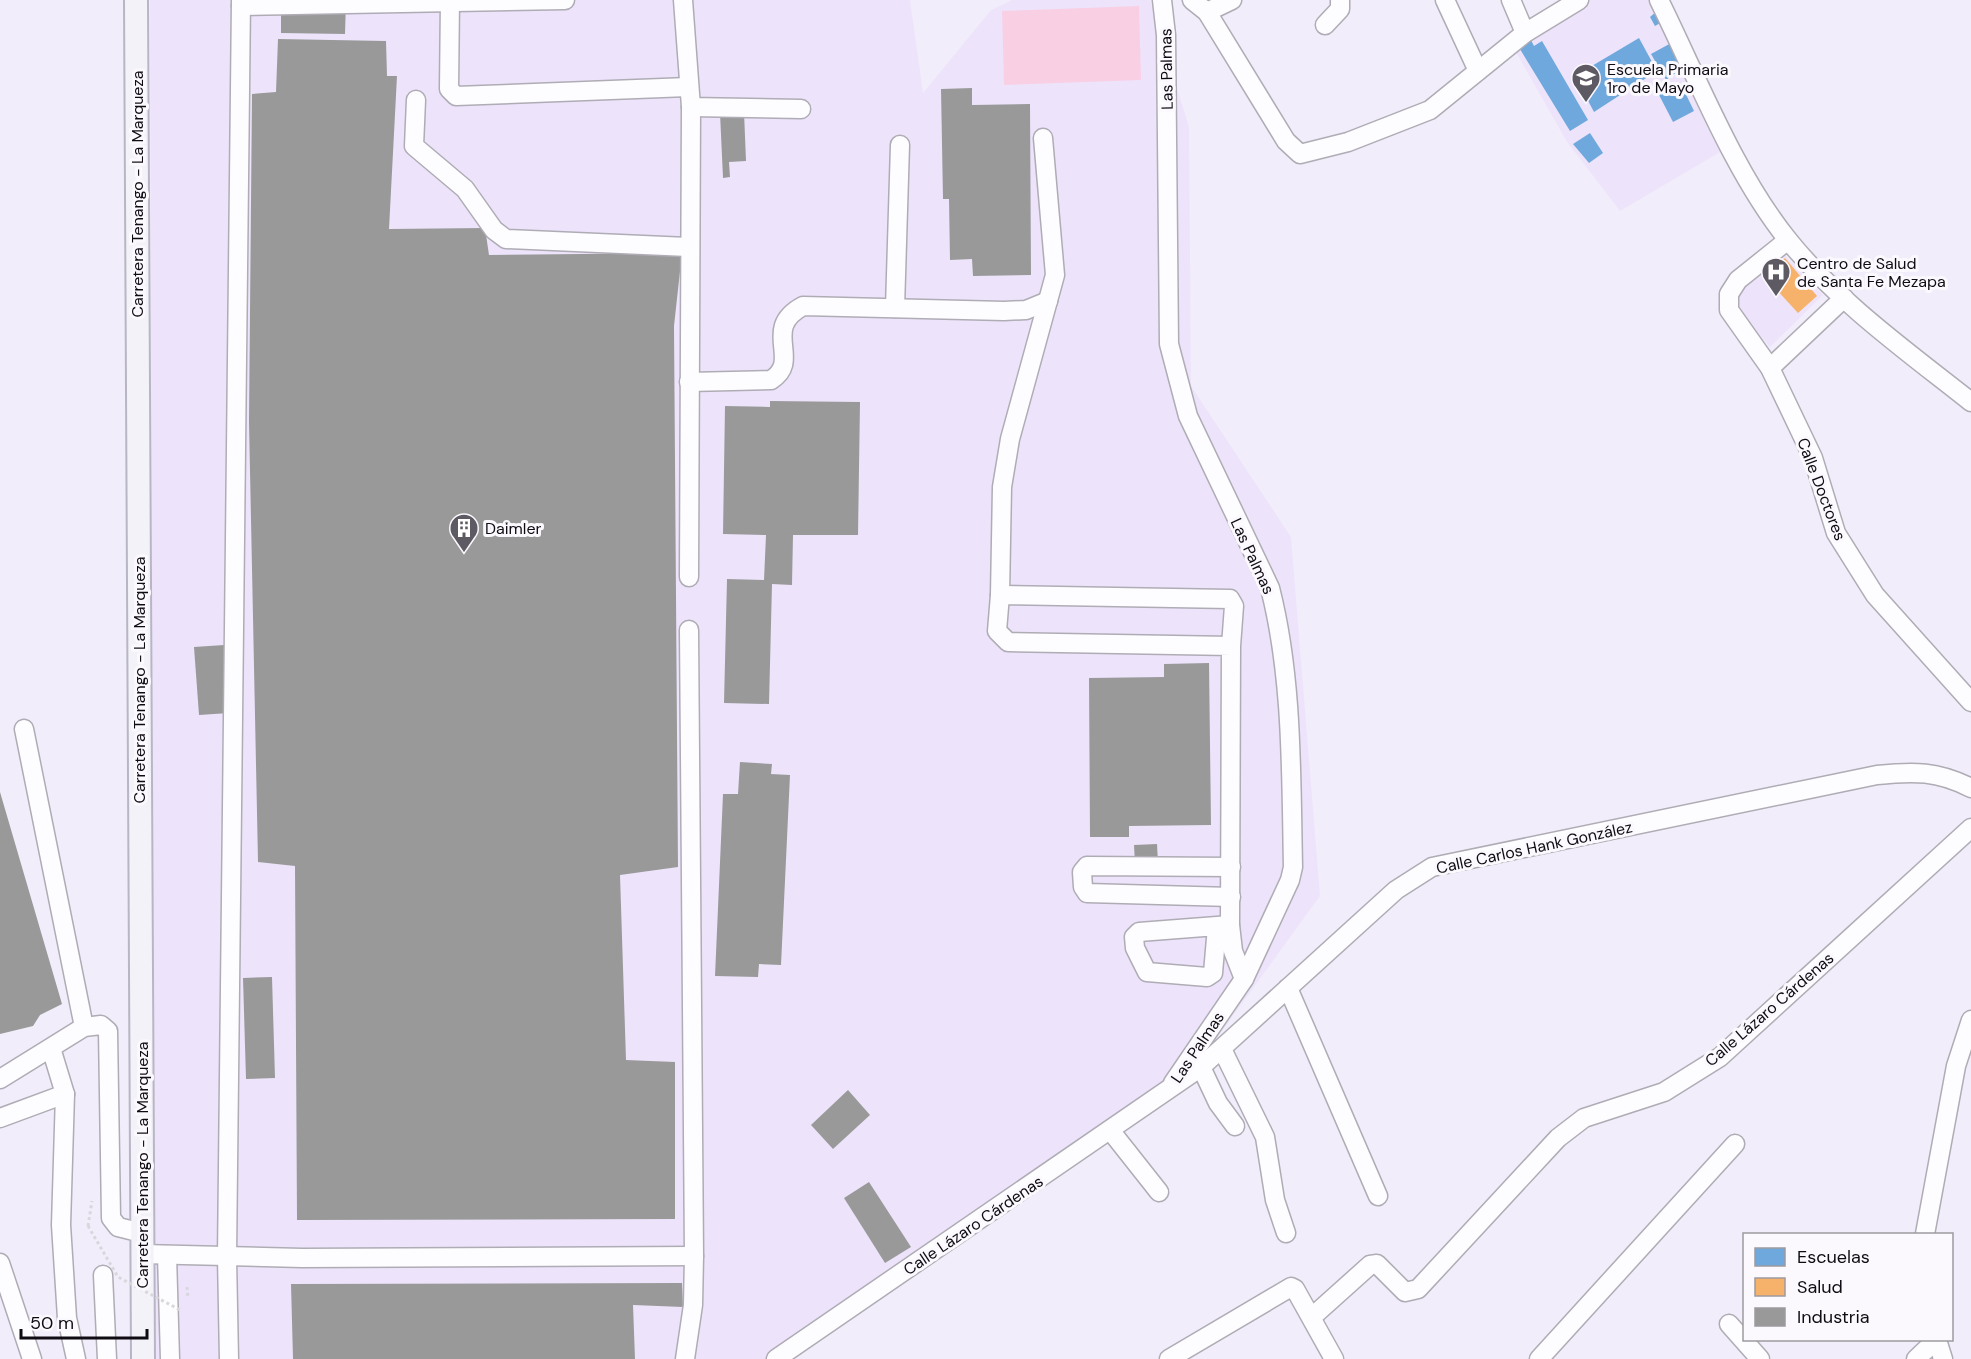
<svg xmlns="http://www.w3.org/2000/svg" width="1971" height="1359" font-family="'DM Sans',sans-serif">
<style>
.built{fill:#ede4fb}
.green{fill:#f9cfe4}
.schools{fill:#6fa8dc}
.health{fill:#f6b26b}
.industry{fill:#999}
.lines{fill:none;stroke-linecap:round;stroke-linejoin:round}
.minor-casing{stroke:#afacb5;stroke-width:21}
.major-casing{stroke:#b8b6c4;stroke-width:26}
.path{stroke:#d8d7db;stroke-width:3;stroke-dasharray:3 3;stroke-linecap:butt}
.minor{stroke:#fdfcfe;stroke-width:18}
.major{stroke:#f2f2f8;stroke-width:22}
.path-bridge{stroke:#d8d7db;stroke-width:3;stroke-dasharray:3 3;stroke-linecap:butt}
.labels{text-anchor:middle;stroke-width:6;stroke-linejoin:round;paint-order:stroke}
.street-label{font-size:16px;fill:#0f0b13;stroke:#fbf9fd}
.poi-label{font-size:16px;fill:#0f0b13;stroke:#fbf9fd;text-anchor:start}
</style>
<rect width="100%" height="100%" fill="#f2edfa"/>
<!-- built -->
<g class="built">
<polygon points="150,0 910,0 923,93 991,10 1012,0 1150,0 1189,127 1191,386 1291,537 1320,896 1198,1064 770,1359 154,1359"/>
<polygon points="1579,0 1651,0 1685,66 1622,107 1683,70 1722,151 1620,211 1567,142 1513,47"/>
<polygon points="1783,253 1823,295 1770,347 1729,301"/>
</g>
<!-- green -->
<polygon class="green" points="1139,6 1141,80 1004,85 1002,11"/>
<!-- schools -->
<g class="schools">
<polygon points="1657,11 1662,22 1655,26 1650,17"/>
<polygon points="1527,32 1534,46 1542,41 1588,120 1570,131 1515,41"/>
<polygon points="1639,38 1657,71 1594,112 1575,76"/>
<polygon points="1673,42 1685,66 1666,80 1651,54"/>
<polygon points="1680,82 1694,111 1673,122 1658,93"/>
<polygon points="1590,133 1603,153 1589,163 1573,144"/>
</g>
<!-- health -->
<polygon class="health" points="1785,258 1817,296 1798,313 1764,276"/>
<!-- industry -->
<g class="industry">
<polygon points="281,0 346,0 345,34 281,33"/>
<polygon points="278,39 386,41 387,76 397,76 389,229 485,228 489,255 682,253 674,326 678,867 620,875 626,1060 675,1062 675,1219 297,1220 295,866 258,862 249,422 252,94 276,92"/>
<polygon points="972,88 972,105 1030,104 1031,275 973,276 972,259 950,260 949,199 943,199 941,89"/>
<polygon points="744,112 746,161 729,162 730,177 723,178 720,113"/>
<polygon points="770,401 860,402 858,535 793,535 792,585 772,584 769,704 724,703 727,579 764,580 766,535 723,534 725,406 770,407"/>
<polygon points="224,645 229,713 199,715 194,647"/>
<polygon points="1209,663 1211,825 1129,826 1129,837 1090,837 1089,678 1164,677 1164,664"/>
<polygon points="740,762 772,764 771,774 790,775 781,965 759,964 758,977 715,976 723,794 738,794"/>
<polygon points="0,792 62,1004 40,1015 33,1026 0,1034"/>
<polygon points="1157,844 1158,863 1135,864 1134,845"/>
<polygon points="272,977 275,1078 246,1079 243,978"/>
<polygon points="848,1090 870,1115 833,1149 811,1125"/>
<polygon points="869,1182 911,1247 885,1263 844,1198"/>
<polygon points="682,1283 683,1307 633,1305 635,1359 293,1359 291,1284"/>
</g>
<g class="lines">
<!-- minor casing -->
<g class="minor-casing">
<g id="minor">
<polyline points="450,0 449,89 456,96 688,87"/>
<polyline points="683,0 691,107 801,109"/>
<path d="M 1162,0 L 1166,35 L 1169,344 L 1188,416 L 1270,588 C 1293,678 1291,775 1293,867 L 1290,880 L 1244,979 L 1173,1083"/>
<polyline points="1192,0 1207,12 1286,141 1300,154 1348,142 1430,110 1525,33 1579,0"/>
<polyline points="1445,0 1478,71"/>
<polyline points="1511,0 1525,33"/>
<path d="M 1659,0 C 1697,77 1734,173 1788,240 C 1839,303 1908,352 1971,402"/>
<polyline points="241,6 565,0"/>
<polyline points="1207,12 1232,0"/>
<polyline points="1325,25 1340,9 1340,0"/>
<polyline points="416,100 414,146 465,189 494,230 506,239 688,247"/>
<polyline points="1788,240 1738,280 1729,294 1729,310 1770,368 1813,458 1836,533 1875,595 1971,702"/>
<polyline points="895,308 900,145"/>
<polyline points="1770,368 1844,298"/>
<path d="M 689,382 L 771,380 C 803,360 760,329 803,306 L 1004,311 L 1026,310 L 1048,301"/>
<polyline points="689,577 691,107"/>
<polyline points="1000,595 1002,487 1010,439 1055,275 1043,138"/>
<polyline points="1231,646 1008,642 997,631 1000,595 1230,599 1234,606 1231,646 1230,925 1233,951 1244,979"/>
<polyline points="24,729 84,1027"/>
<polyline points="1231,867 1087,866 1082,872 1083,887 1087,893 1231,897"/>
<polyline points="1217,927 1213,973 1207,977 1147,972 1135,948 1134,937 1139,932 1230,925"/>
<polyline points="1288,988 1378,1196"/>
<polyline points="51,1048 65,1094 61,1225 67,1318 76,1359"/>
<polyline points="1222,1049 1265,1137 1275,1200 1286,1233"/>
<polyline points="1201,1067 1218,1103 1235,1126"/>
<polyline points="0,1079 84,1027 101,1025 108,1031 111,1218 118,1227 142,1233"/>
<polyline points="0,1118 65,1094"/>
<polyline points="1110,1130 1159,1192"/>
<polyline points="1925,1234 1956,1066 1971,1020"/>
<polyline points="142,1254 302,1258 694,1256"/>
<polyline points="167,1255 170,1359"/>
<polyline points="0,1263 32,1359"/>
<polyline points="103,1275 107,1359"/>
<polyline points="1312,1317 1370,1265 1377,1264 1405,1292 1418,1289 1558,1138 1584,1118 1664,1092 1720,1057 1971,828"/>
<polyline points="1729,1324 1760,1359"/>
<polyline points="1937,1340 1943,1359"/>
<polyline points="229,1359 227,1257 241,0"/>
<polyline points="685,1359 693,1305 694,1256 689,630"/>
<path d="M 776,1359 L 1201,1067 L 1396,890 L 1432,867 L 1877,775 C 1914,771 1938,771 1971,788"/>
<polyline points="1169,1359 1291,1287 1295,1289 1334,1359"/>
<polyline points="1539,1359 1735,1144"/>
<polyline points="1916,1359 1936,1340"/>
</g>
</g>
<!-- major casing -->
<g class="major-casing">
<polyline id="major" points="136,0 143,1359"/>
</g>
<!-- path -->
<g class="path">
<polyline points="88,1226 92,1201"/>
<polyline points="187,1287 188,1298"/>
</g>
<!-- minor -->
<use href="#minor" class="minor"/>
<!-- major -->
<use href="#major" class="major"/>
<!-- path-bridge -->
<polyline class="path-bridge" points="88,1226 118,1277 182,1311"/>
</g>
<!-- icons -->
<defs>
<g id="school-pin" transform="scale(1.5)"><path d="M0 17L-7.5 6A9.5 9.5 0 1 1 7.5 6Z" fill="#5e5a64" stroke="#fbf9fd"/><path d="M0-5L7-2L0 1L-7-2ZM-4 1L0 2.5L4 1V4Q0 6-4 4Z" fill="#fff"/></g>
<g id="hospital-pin" transform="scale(1.5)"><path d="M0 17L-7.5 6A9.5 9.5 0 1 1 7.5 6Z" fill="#5e5a64" stroke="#fbf9fd"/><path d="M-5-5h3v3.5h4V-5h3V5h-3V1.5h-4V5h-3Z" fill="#fff"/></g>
<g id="building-pin" transform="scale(1.5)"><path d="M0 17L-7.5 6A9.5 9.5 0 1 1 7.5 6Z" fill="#5e5a64" stroke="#fbf9fd"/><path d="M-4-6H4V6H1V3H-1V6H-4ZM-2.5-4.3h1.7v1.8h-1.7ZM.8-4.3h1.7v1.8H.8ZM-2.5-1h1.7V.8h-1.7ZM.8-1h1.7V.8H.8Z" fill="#fff"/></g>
</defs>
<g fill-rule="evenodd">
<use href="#school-pin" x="1586" y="78"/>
<use href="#hospital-pin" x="1776" y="272"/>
<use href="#building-pin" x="464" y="528"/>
</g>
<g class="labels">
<!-- street labels -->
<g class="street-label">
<text transform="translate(1166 69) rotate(-91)" y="6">Las Palmas</text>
<text transform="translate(137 194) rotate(-90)" y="6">Carretera Tenango - La Marqueza</text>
<text transform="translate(1822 489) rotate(69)" y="6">Calle Doctores</text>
<text transform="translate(1253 556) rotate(65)" y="6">Las Palmas</text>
<text transform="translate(139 680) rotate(-90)" y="6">Carretera Tenango - La Marqueza</text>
<text transform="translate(1534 847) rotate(-12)" y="6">Calle Carlos Hank González</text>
<text transform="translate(1769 1009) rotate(-41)" y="6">Calle Lázaro Cárdenas</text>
<text transform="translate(1197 1047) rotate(-56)" y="6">Las Palmas</text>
<text transform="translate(142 1165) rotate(-90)" y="6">Carretera Tenango - La Marqueza</text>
<text transform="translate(973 1225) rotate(-34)" y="6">Calle Lázaro Cárdenas</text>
</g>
<!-- poi labels -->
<g class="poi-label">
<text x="1607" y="75">Escuela Primaria<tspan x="1607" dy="18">1ro de Mayo</tspan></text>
<text x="1797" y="269">Centro de Salud<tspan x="1797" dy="18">de Santa Fe Mezapa</tspan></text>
<text x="485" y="534">Daimler</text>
</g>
</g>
<!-- legend -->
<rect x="1743" y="1233" width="210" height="108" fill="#fbf9fd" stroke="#9d9a9f" stroke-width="1.5"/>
<rect x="1755" y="1248" width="30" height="18" fill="#6fa8dc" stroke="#9d9a9f" stroke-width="1.5"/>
<text x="1797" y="1263" font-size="18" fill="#0f0b13">Escuelas</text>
<rect x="1755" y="1278" width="30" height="18" fill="#f6b26b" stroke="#9d9a9f" stroke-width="1.5"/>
<text x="1797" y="1293" font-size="18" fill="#0f0b13">Salud</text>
<rect x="1755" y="1308" width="30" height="18" fill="#999999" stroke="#9d9a9f" stroke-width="1.5"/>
<text x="1797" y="1323" font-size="18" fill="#0f0b13">Industria</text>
<!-- scale -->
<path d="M21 1329v9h126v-9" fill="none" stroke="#0f0b13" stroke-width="3"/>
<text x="30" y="1329" font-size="18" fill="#0f0b13" stroke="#fbf9fd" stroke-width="4.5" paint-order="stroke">50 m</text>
</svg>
